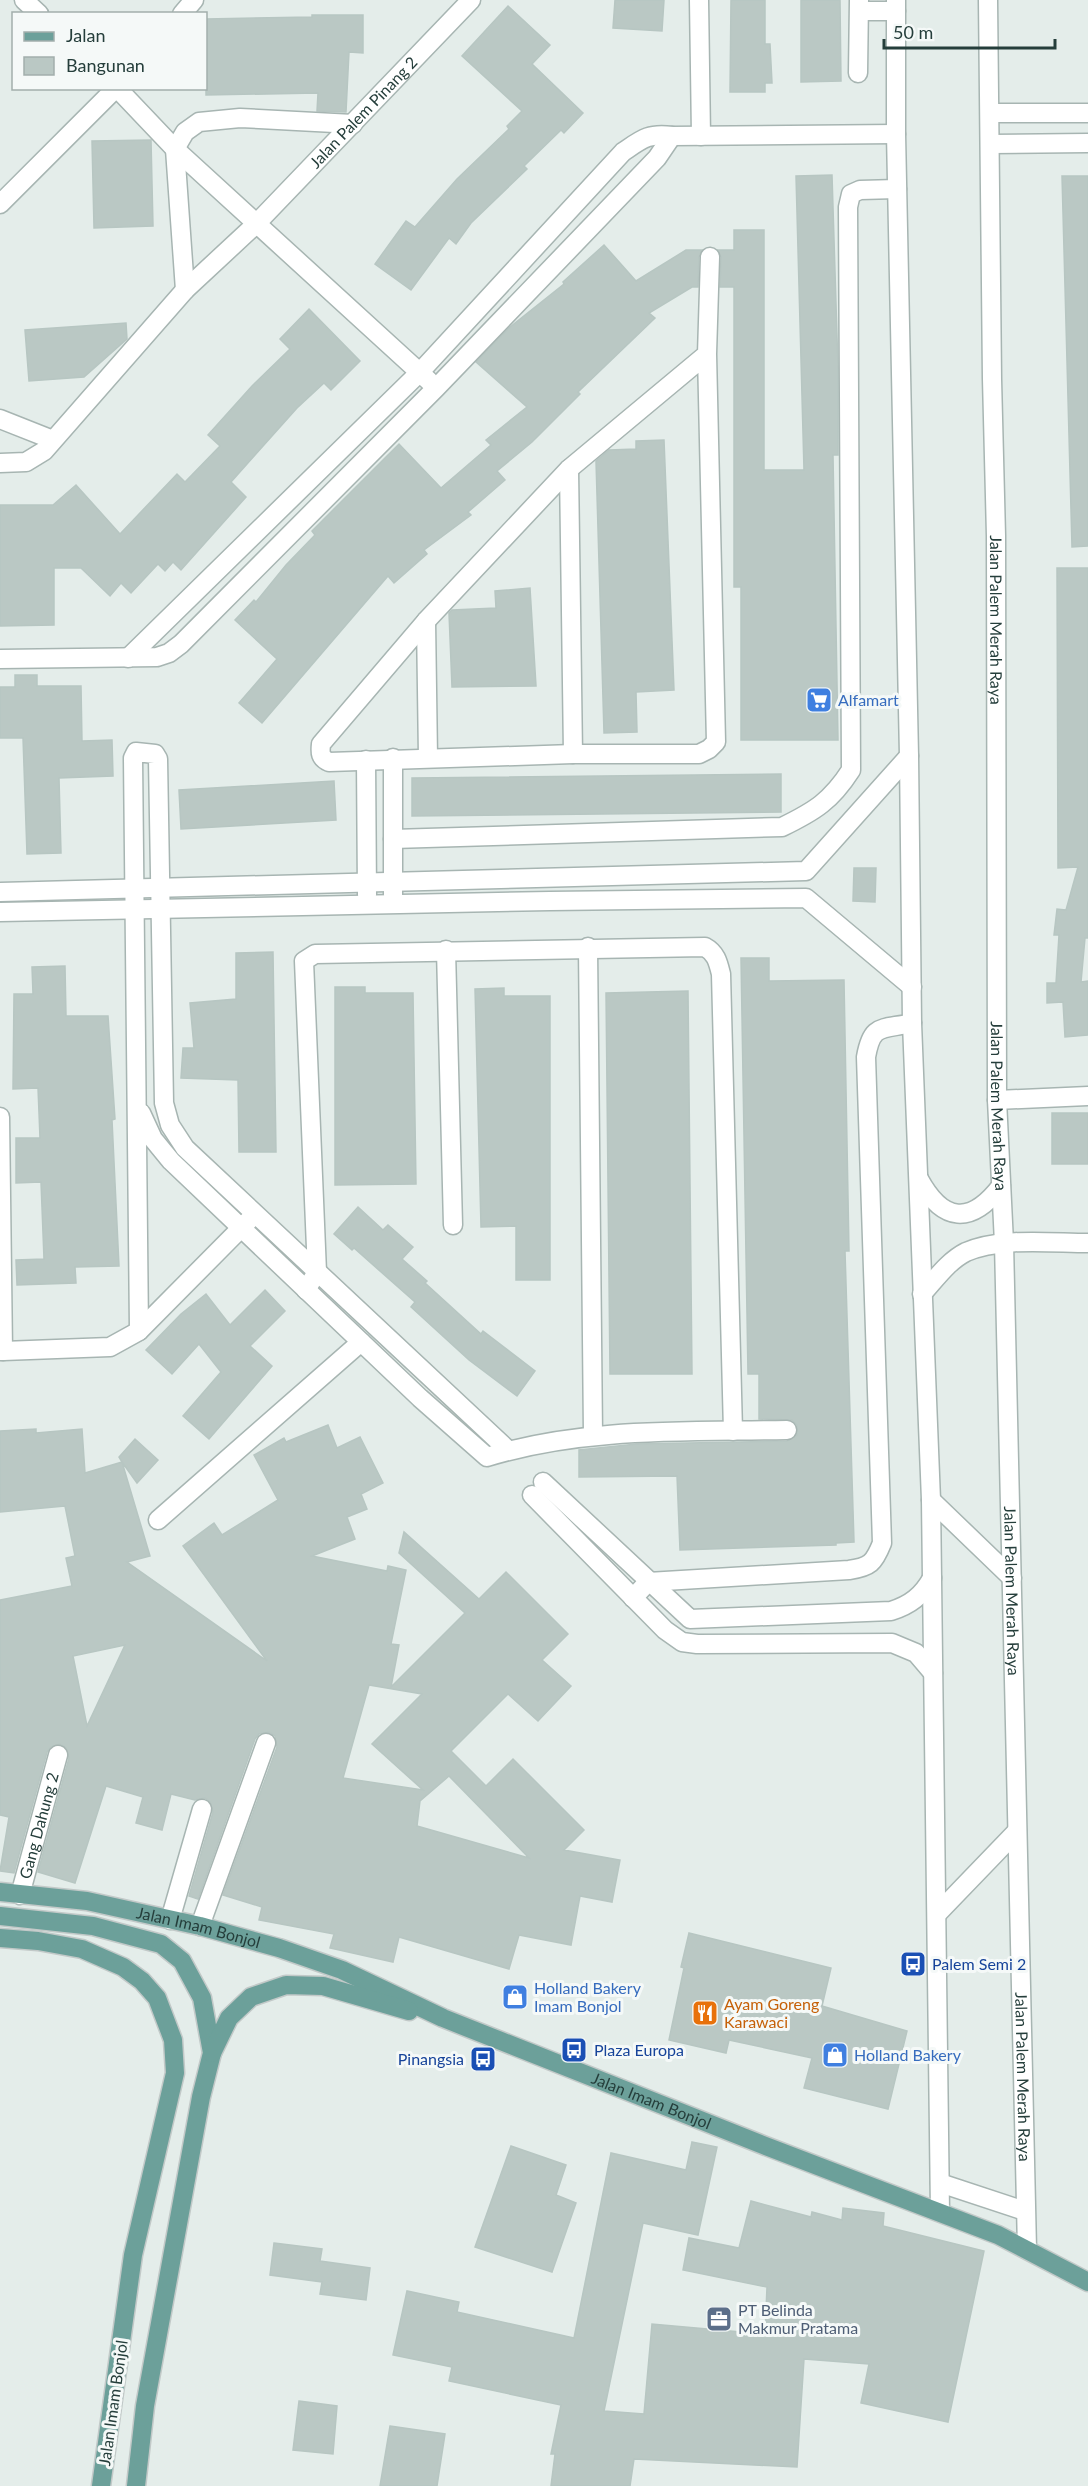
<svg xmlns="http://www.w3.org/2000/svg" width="1088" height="2486" font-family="Lato,sans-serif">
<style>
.building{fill:#bac8c4;stroke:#b7c6c2;stroke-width:1.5;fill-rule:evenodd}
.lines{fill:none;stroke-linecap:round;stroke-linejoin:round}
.minor-casing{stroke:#a7b5b2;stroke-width:21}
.tertiary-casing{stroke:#a7b5b2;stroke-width:21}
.primary-casing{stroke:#c2c9c8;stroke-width:21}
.minor{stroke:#fff;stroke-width:18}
.tertiary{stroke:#fff;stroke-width:18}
.primary{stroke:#6ca09a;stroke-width:18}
.labels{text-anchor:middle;stroke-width:6;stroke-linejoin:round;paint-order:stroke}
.street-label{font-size:16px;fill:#253e3b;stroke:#f5f9f8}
.shop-label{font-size:16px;fill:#366cbe;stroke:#f5f9f8;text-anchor:start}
.transit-label{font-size:16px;fill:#164399;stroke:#f5f9f8;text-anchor:start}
.food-label{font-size:16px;fill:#c56008;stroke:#f5f9f8;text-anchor:start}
.service-label{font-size:16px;fill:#4e5e75;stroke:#f5f9f8;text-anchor:start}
</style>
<rect width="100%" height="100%" fill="#e4edea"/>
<!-- building -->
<g class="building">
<polygon points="615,0 664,0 662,31 613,28"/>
<polygon points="731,0 765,0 765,44 770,44 772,83 765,83 765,92 730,92"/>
<polygon points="801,0 840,0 841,81 801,82"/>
<polygon points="508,6 550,45 532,64 583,113 564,133 561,130 524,166 527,169 471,223 456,244 449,238 411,290 375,264 406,221 415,227 457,179 509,129 507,126 522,111 462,56"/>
<polygon points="312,15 363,15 363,53 349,52 346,112 317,111 318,93 206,95 206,19 312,17"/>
<polygon points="151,140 153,226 94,228 92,141"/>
<polygon points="832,175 838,368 838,455 833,455 838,740 741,740 741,587 734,587 734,287 720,287 721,257 718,250 734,250 734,230 764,230 764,470 804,470 796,176"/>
<polygon points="1062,176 1088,176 1088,546 1072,547"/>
<polygon points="604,245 636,281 686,250 702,250 699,257 698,287 692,287 649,313 655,318 578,392 580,394 532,442 497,471 505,480 468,512 471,515 424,550 427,554 394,583 388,576 262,723 239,703 277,659 235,620 254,600 256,602 286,565 315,535 312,531 399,444 441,488 491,445 486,440 527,407 476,362 510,327 564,284 563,282"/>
<polygon points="309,309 360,361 331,390 324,383 297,408 231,482 246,497 181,570 173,562 165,571 158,564 131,593 121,583 110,596 81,568 54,568 54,625 0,626 0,505 53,505 76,485 120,534 177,474 185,482 220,446 208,435 252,386 290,349 280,339"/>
<polygon points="126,323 127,339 84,377 29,381 25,330"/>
<polygon points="664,440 674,690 636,692 637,732 604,733 596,461 609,450 636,449 636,441"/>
<polygon points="1057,568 1088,568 1088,938 1085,938 1081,982 1088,981 1088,1035 1065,1037 1063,1002 1047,1003 1047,983 1056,983 1059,935 1054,935 1057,909 1066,910 1078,867 1058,868"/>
<polygon points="530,588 536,686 452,687 449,613 452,610 496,608 495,591"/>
<polygon points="15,675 37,675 37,686 81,686 82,741 112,740 113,776 59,778 61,853 27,854 23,738 0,738 0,687 15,687"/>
<polygon points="781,774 781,812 412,816 412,778"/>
<polygon points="334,781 336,820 181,829 179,790"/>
<polygon points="854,868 876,868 875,902 853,901"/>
<polygon points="273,952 276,1152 239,1152 238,1080 181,1078 183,1048 194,1048 190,1003 236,999 236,953"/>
<polygon points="741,958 769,958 769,981 844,980 849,1251 845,1251 854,1542 836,1543 836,1545 680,1550 677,1476 579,1477 579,1450 637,1444 787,1441 797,1435 797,1425 792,1420 759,1419 759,1374 748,1374"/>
<polygon points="65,966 66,1016 108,1016 115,1119 112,1120 119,1266 75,1267 76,1283 17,1285 16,1260 44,1259 41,1182 16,1183 16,1138 40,1138 38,1088 13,1089 14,994 33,994 32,967"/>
<polygon points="335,987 365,987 365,993 413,993 416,1184 335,1185"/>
<polygon points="504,988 504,996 550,996 550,1280 516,1280 516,1226 481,1227 475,989"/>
<polygon points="688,991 692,1374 610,1374 606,993"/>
<rect x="1052" y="1113" width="36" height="51"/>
<polygon points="358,1207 383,1230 388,1225 413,1247 402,1259 427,1281 425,1283 481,1334 483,1331 535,1371 517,1396 469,1360 411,1307 415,1302 354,1248 352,1250 334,1234"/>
<polygon points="265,1290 285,1311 250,1346 272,1366 209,1439 183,1416 221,1372 199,1344 172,1374 146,1350 181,1314 206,1294 230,1325"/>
<path d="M 328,1425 L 337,1448 L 360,1437 L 383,1483 L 361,1494 L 367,1509 L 347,1517 L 355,1539 L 312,1556 L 387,1571 L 388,1566 L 406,1570 L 391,1644 L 399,1645 L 391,1687 L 465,1613 L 399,1553 L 404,1532 L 479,1599 L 506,1572 L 568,1634 L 542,1660 L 571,1686 L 538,1721 L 508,1694 L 451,1751 L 486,1786 L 513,1759 L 584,1830 L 564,1850 L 620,1860 L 612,1902 L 580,1896 L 571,1945 L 519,1935 L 509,1969 L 399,1937 L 393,1962 L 330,1948 L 334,1934 L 259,1920 L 262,1907 L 223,1895 L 277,1747 L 275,1736 L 269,1732 L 259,1734 L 255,1739 L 198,1899 L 189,1896 L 213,1812 L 210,1802 L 205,1798 L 195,1800 L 171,1794 L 162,1830 L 136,1823 L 143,1797 L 106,1786 L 75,1883 L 38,1872 L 69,1758 L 66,1748 L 60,1744 L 51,1747 L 47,1752 L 14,1873 L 0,1871 L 9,1817 L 0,1815 L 0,1600 L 72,1586 L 66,1558 L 75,1556 L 65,1506 L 0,1512 L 0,1431 L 36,1429 L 36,1433 L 82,1429 L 85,1473 L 122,1462 L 119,1457 L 135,1439 L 158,1460 L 137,1483 L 122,1462 L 150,1556 L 127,1562 L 267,1661 L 183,1546 L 214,1523 L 222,1535 L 278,1500 L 254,1455 L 284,1438 L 286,1442 ZM 125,1645 L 87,1726 L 73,1656 ZM 369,1685 L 422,1694 L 372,1744 L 423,1790 L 343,1778 ZM 449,1776 L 529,1858 L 417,1826 L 420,1801 Z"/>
<polygon points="689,1933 831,1968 822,2006 907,2031 888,2109 804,2088 812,2058 729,2040 726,2053 669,2040 684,1968 681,1967"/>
<polygon points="692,2142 717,2147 698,2235 643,2223 604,2411 644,2414 652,2324 765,2334 767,2287 683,2270 689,2238 739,2248 751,2201 811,2217 812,2212 842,2220 843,2208 884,2213 883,2226 984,2251 948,2422 861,2403 869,2364 804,2359 797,2467 634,2459 630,2486 551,2486 555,2454 551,2454 561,2405 449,2381 452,2367 393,2355 407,2291 459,2302 457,2312 574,2338 611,2153 686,2170"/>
<polygon points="511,2146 566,2165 556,2195 576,2203 552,2272 475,2247"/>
<polygon points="274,2243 322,2249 320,2261 370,2268 366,2300 320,2294 322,2282 270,2275"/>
<polygon points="299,2401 337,2406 333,2454 293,2450"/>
<polygon points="390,2426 445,2434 437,2486 380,2486"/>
</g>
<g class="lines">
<!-- minor casing -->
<g class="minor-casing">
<g id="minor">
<polyline points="24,0 39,14"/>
<polyline points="699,0 701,136"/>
<polyline points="860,11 896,11"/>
<polyline points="182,14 194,0"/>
<polyline points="858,73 859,0"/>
<polyline points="117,88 175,149 429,381"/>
<polyline points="991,113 1088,113"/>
<polyline points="991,144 1088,143"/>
<polyline points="0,204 116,88"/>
<polyline points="185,290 175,149 185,132 199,122 240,118 353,124"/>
<path d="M 707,354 L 569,469 L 426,621 L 321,744 C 320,753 320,758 329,762 L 573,754 L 699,754 L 709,749 L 716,742 L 707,354 L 710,257"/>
<polyline points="0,419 53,440"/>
<path id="s1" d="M 0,463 L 26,462 L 44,451 L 185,290 L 256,224 L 471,0"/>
<polyline points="569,469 573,754"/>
<polyline points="426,621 428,758"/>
<path d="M 128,658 L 420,372 L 623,152 C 642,139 648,133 672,136 L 896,134"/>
<polyline points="0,659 157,657 169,653 181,644 436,388 657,158 672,136"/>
<polyline points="393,758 393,895"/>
<polyline points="366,760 367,895"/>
<path d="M 393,839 L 782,827 C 815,811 831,801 851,770 L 848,207 L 851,194 L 860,190 L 897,189"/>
<polyline points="0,892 806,871 909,756"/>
<polyline points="0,912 550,901 806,898 912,987"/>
<polyline points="588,947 593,1435"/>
<polyline points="446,950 453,1225"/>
<polyline points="997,1100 1088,1096"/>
<path d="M 141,1113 L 153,1139 L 171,1161 L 420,1398 L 487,1457 C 584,1427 687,1432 787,1430"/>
<polyline points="0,1117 3,1351 0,1351"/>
<path id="s2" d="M 1004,1243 L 1027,2249"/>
<path d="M 306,1290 L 317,1272 L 304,961 L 315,954 L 705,947 C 716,953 718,962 721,974 L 733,1431"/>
<polyline points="139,1331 133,758 136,752 155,754 158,759 164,1103 170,1125 185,1148 508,1450"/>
<polyline points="3,1351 110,1347 139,1331 250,1219"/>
<path d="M 543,1482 L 690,1619 L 891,1611 C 910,1605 922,1596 932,1578"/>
<polyline points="532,1495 665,1630 682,1642 697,1644 892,1643 916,1653 933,1673"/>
<polyline points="158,1520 361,1342"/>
<path d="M 633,1598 L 648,1582 L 849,1570 C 870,1567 874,1563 882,1543 L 866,1057 C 872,1023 881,1030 912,1023"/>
<path id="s3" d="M 20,1895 L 58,1755"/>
<polyline points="170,1920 202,1809"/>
<polyline points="200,1926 266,1743"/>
<polyline points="940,2183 1025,2211"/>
</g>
</g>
<!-- tertiary casing -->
<g class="tertiary-casing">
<g id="tertiary">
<polyline points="896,0 896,134 909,756 912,1023 931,1500 940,2212"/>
<path id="s4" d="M 988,0 L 992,379 L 996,536 L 997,1100 L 1004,1243"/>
<path d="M 919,1179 C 943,1223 971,1225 1001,1186"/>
<path d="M 922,1294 C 935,1280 948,1261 966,1252 C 999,1237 1052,1243 1088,1243"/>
<polyline points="931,1500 1012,1578"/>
<polyline points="938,1913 1017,1831"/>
</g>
</g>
<!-- primary casing -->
<g class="primary-casing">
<g id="primary">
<path id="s5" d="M 0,1892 L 87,1901 L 200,1926 L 279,1948 L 342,1970 L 443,2018 L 763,2145 L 998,2235 L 1088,2282"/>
<polyline points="0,1916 93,1926 161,1944 182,1961 202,1998 212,2053 201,2097 145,2406 136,2486"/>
<polyline points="0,1938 38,1941 82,1949 123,1967 142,1981 157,1998 173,2040 175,2073 133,2255 101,2486"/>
<polyline points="212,2053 229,2018 251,1997 286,1985 323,1986 409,2011"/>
</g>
</g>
<!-- minor -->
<use href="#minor" class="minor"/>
<!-- tertiary -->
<use href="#tertiary" class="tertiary"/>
<!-- primary -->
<use href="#primary" class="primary"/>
</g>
<!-- icons -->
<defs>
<g id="supermarket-square" transform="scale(1.35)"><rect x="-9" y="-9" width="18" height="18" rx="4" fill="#3f7fe0" stroke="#f5f9f8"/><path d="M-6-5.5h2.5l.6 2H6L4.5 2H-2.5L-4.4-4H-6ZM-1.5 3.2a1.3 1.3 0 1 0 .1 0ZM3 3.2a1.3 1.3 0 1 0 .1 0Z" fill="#fff"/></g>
<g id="bus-square" transform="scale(1.35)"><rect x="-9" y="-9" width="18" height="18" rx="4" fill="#1a4fb4" stroke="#f5f9f8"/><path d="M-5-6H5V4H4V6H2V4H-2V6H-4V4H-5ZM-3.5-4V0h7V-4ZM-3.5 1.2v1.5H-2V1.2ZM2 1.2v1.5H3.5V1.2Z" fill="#fff"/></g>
<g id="shop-square" transform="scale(1.35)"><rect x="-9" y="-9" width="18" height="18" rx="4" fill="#3f7fe0" stroke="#f5f9f8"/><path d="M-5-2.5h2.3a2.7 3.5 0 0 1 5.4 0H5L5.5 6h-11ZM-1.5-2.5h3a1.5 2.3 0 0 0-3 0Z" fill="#fff"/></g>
<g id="restaurant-square" transform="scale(1.35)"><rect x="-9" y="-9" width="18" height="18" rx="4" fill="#e8710a" stroke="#f5f9f8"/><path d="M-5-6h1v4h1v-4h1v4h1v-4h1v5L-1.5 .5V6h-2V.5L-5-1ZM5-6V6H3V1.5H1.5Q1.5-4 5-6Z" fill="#fff"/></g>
<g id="office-square" transform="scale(1.35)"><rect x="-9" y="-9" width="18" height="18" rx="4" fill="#5c6f8a" stroke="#f5f9f8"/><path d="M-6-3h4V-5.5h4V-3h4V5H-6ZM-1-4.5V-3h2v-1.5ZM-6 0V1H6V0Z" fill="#fff"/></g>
</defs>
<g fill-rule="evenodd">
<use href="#supermarket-square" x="819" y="700"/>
<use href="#bus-square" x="913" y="1964"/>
<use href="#shop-square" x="515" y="1997"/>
<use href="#restaurant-square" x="705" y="2013"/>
<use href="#bus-square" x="574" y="2050"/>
<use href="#shop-square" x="835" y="2055"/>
<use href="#bus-square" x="483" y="2059"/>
<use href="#office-square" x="719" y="2319"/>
</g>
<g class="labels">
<!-- street labels -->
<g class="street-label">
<text dy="6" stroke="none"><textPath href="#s1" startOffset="513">Jalan Palem Pinang 2</textPath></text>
<text dy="6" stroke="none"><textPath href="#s4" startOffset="620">Jalan Palem Merah Raya</textPath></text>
<text dy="6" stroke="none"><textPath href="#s4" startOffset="1106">Jalan Palem Merah Raya</textPath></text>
<text dy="6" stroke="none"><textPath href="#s2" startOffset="348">Jalan Palem Merah Raya</textPath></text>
<text dy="6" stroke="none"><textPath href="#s3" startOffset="72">Gang Dahung 2</textPath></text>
<text dy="6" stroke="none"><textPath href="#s5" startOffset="202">Jalan Imam Bonjol</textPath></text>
<text dy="6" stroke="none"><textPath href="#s2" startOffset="834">Jalan Palem Merah Raya</textPath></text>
<text dy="6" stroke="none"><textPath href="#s5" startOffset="688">Jalan Imam Bonjol</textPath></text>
<text transform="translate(113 2403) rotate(-82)" y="6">Jalan Imam Bonjol</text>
</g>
<!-- shop labels -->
<g class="shop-label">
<text x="838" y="706">Alfamart</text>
<text x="534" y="1994">Holland Bakery<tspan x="534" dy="18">Imam Bonjol</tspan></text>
<text x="854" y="2061">Holland Bakery</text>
</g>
<!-- transit labels -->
<g class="transit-label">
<text x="932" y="1970">Palem Semi 2</text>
<text x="594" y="2056">Plaza Europa</text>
<text x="464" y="2065" text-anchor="end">Pinangsia</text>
</g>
<!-- food labels -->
<g class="food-label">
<text x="724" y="2010">Ayam Goreng<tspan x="724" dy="18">Karawaci</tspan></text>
</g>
<!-- service labels -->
<g class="service-label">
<text x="738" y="2316">PT Belinda<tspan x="738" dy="18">Makmur Pratama</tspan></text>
</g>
</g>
<!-- legend -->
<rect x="12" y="12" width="195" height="78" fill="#f5f9f8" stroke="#a2aeac" stroke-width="1.5"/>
<rect x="24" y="32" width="30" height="9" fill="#6ca09a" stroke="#a2aeac" stroke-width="1.5"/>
<text x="66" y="42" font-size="18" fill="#253e3b">Jalan</text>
<rect x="24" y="57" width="30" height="18" fill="#bac8c4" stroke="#a2aeac" stroke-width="1.5"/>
<text x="66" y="72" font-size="18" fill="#253e3b">Bangunan</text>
<!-- scale -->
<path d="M884 39v9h171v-9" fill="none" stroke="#253e3b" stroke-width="3"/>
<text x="893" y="39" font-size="18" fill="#253e3b" stroke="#f5f9f8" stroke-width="4.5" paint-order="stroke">50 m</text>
</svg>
